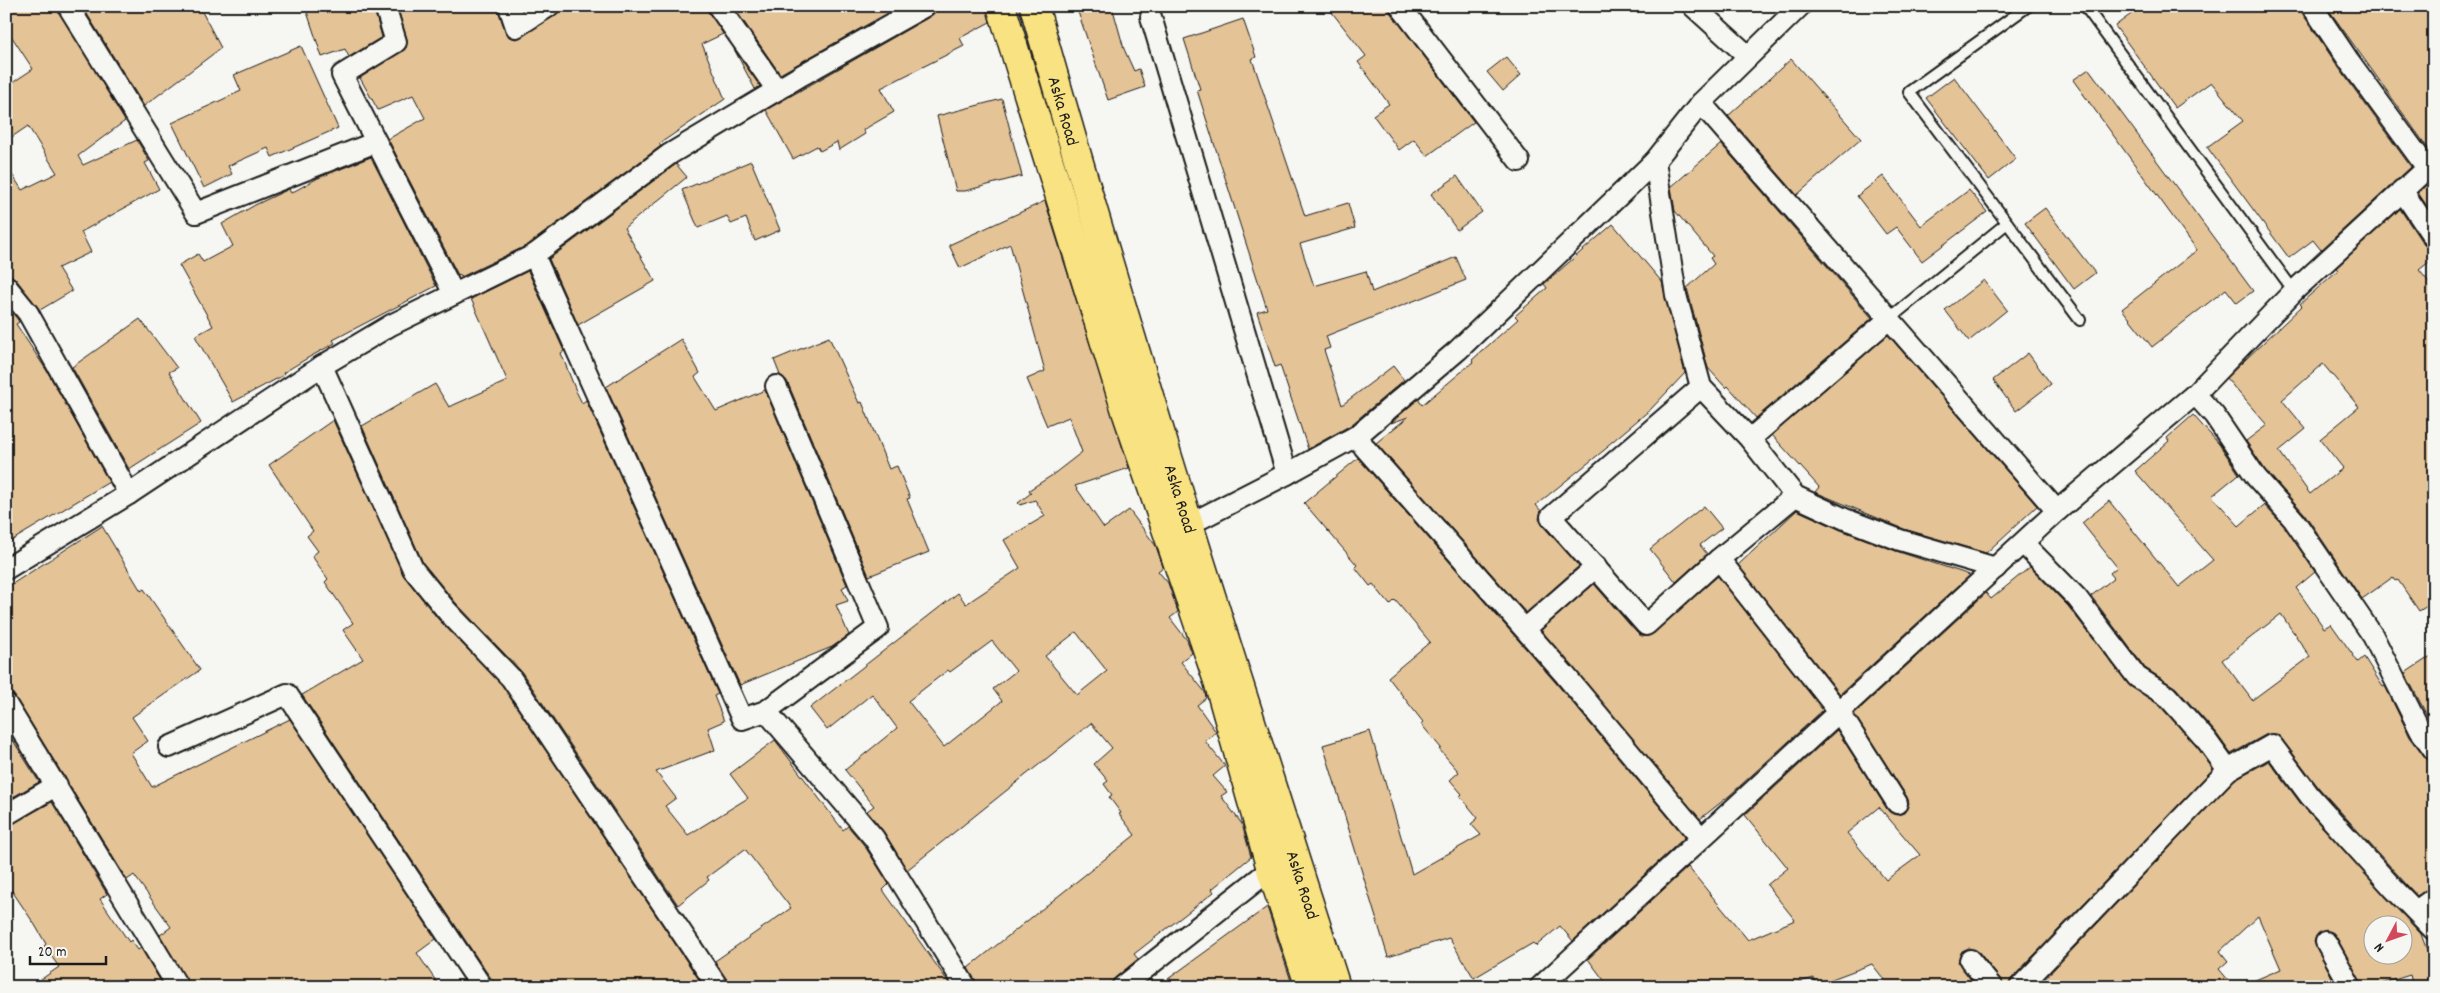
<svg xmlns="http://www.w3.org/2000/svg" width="2440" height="993" font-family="Dekko,sans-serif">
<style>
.building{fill:#e4c396;stroke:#1c1c1c;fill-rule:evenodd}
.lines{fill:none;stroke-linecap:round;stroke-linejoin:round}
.service-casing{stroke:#1c1c1c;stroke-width:14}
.minor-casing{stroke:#1c1c1c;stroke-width:24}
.trunk-casing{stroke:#1c1c1c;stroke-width:31}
.service{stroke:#f6f6f2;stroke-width:10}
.minor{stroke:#f6f6f2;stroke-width:20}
.trunk{stroke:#f8e281;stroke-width:28}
.labels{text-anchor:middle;stroke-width:4;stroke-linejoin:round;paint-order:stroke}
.street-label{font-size:18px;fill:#1c1c1c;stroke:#f6f6f2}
</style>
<rect width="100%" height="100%" fill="#f6f6f2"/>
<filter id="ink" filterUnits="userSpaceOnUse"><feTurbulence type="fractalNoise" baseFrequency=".02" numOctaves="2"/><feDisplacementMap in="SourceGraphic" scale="10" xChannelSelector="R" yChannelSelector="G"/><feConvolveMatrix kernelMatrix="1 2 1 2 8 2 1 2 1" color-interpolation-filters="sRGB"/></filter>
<g filter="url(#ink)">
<!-- building -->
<g class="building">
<polygon points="6,6 56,6 125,121 78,156 83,165 137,140 149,161 145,163 159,189 81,232 91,252 58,268 72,291 40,310 15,278 6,274 6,165 22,190 57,173 28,126 6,141 6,87 33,69 6,28"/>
<polygon points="82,6 199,6 221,48 144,106"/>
<polygon points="305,6 373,6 382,37 349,57 345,49 322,57"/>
<polygon points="397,6 497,6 505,31 509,37 516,39 555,16 561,6 706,6 723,34 702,44 725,99 659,144 661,146 528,245 461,277 459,274 458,275 388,139 425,118 413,95 378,110 360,78 406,48 407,39"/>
<polygon points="733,6 900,6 780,74"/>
<polygon points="937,6 986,6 990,22 960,38 964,46 881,88 894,112 863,130 865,134 839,150 837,142 820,151 817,146 793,159 766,110 931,16"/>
<polygon points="1076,6 1112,6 1124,49 1134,71 1139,69 1145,87 1108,100"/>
<polygon points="1327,6 1388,6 1391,13 1474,122 1427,156 1414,139 1399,150 1373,115 1389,104 1358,62 1366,56"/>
<polygon points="2142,6 2300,6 2302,13 2339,68 2411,167 2321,250 2313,240 2289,258 2207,147 2243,121 2211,82 2175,108 2115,26"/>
<polygon points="2326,6 2434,6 2434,150 2430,151"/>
<polygon points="1243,19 1256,57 1252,59 1305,216 1348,203 1355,228 1300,244 1314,286 1366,271 1372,292 1456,257 1466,280 1326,336 1330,348 1324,350 1342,405 1393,366 1404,380 1351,425 1308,449 1280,365 1275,367 1257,312 1267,309 1197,90 1200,89 1184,39"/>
<polygon points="301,46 338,128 272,157 268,148 228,166 232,174 204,188 172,123 241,91 234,75"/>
<polygon points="734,49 760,86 755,89"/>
<polygon points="1506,57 1521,75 1503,91 1487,72"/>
<polygon points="1791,59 1861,139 1797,195 1728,116"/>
<polygon points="2089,69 2253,291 2237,303 2226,289 2152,347 2122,309 2197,250 2073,80"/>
<polygon points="1954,77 2016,159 1989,180 1926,98"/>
<polygon points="1002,99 1022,176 965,191 956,191 937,116"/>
<polygon points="1721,144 1872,318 1756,418 1728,386 1726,388 1708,368 1687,288 1714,264 1710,258 1713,256 1675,211 1671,187"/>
<polygon points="371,157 436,286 333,340 335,343 306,359 283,373 284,375 233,402 195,336 213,326 179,265 198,254 203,262 233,246 222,224 255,205 289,189 291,193 318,178"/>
<polygon points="751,161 780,230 755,241 746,218 731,224 727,216 698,228 682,190"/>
<polygon points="676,164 687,177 624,228 655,281 578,325 549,259"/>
<polygon points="1457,176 1482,212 1457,230 1431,194"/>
<polygon points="1883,176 1921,226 1969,190 1987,212 1922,261 1896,227 1886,234 1857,196"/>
<polygon points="2434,178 2434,216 2418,193"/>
<path d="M 1045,201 L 1129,468 L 1075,486 L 1104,528 L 1129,510 L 1156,546 L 1163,567 L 1158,571 L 1168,583 L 1178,612 L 1170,618 L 1187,640 L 1192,653 L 1181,662 L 1205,692 L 1206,698 L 1197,705 L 1216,732 L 1205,741 L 1225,766 L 1213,776 L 1227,792 L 1221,796 L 1242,824 L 1251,857 L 1212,889 L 1214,892 L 1134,954 L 1138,959 L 1115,978 L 1110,987 L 978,987 L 968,968 L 1135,835 L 1119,814 L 1121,813 L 1109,797 L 1112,795 L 1104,784 L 1108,781 L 1094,764 L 1112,748 L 1091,723 L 907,870 L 884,832 L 867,811 L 874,806 L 845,770 L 897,728 L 872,694 L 827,730 L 810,708 L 958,593 L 966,604 L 1020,568 L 1004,540 L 1045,516 L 1035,500 L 1020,505 L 1018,503 L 1031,493 L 1029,490 L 1051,476 L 1082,452 L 1069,417 L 1047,426 L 1027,379 L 1045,371 L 1010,244 L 960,268 L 949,245 ZM 1076,632 L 1107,671 L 1077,695 L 1045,656 ZM 992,641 L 1016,671 L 993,689 L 1002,701 L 944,747 L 908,701 L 948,670 L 950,672 Z"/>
<polygon points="2045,208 2095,273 2074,289 2025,223"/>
<path d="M 2400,209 L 2424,245 L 2434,250 L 2434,258 L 2419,270 L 2434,288 L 2434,602 L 2419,611 L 2398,580 L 2396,581 L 2393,577 L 2362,599 L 2304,513 L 2265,470 L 2246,441 L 2267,425 L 2226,378 L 2302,306 L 2300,304 L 2338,270 L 2336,268 ZM 2323,364 L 2359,407 L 2320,439 L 2343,468 L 2310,494 L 2279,451 L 2306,429 L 2282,400 Z"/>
<polygon points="1613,224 1662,282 1685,373 1651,409 1607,446 1608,447 1536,505 1541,511 1539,519 1542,525 1579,566 1526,613 1376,443 1408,417 1391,423 1418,399 1422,405 1473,362 1472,360 1518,319 1515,316 1547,288 1544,284"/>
<polygon points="528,271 564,351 561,353 576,391 582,403 586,400 718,694 714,696 724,721 708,728 715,750 656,772 676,798 665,806 688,835 748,798 730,774 775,740 843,830 848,826 864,845 889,884 883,890 952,987 730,987 715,961 791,908 745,849 707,877 709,880 678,905 521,671 456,603 423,563 362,426 435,384 449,407 505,382 507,380 471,299"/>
<polygon points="1984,280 2007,310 1969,341 1945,310"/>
<polygon points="6,305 18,320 19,322 16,324 47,371 109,482 6,544"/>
<polygon points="140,319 177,368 169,372 201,423 129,469 72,367"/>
<polygon points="1888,335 2037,506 1986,553 1904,529 1815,492 1819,487 1772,435"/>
<polygon points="829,337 859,403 862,402 889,469 897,466 910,498 907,499 929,552 869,576 787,381 780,375 774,360"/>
<polygon points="681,339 700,373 695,377 716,411 765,390 847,585 842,588 848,601 836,605 849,635 832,647 740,685 606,387"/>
<polygon points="2028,353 2051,384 2016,411 1993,380"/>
<path d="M 2193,415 L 2219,444 L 2239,474 L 2212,496 L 2239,526 L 2264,505 L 2285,527 L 2315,572 L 2296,588 L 2324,628 L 2331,624 L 2358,662 L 2364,657 L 2383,687 L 2385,686 L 2410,737 L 2425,757 L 2434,762 L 2434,886 L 2417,896 L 2319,788 L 2281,738 L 2277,734 L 2267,734 L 2231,754 L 2216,733 L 2176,688 L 2145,668 L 2091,596 L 2114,578 L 2110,573 L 2117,567 L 2082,523 L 2109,501 L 2179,587 L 2213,560 L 2135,471 L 2169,441 L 2167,438 ZM 2281,614 L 2310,657 L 2252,700 L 2222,660 Z"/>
<polygon points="333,420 404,576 438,619 502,685 704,987 498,987 485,970 302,695 363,659 343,630 353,623 325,582 328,579 312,556 318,551 307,536 313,531 269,465"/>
<polygon points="1358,458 1556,683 1685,837 1573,941 1560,926 1536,946 1533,943 1474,978 1449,938 1388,957 1323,745 1370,731 1412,874 1481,835 1471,824 1478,818 1460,796 1462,794 1450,780 1459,772 1439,749 1441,748 1421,724 1423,722 1388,677 1430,642 1395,600 1390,605 1373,584 1370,586 1355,567 1357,565 1304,503"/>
<polygon points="1704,506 1722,528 1700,545 1707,554 1676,582 1650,549"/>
<polygon points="1797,510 1841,530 1896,551 1970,575 1840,694 1738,565"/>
<polygon points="102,526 141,591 144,589 200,670 132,717 148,741 131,753 152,787 290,719 436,939 417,953 440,987 190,987 160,935 171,927 134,875 127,880 6,682 6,588"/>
<path d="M 2030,567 L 2068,606 L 2128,684 L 2159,705 L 2198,748 L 2213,769 L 2011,979 L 2008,987 L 2004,987 L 2001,980 L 1979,952 L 1969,948 L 1962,951 L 1958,962 L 1976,987 L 1890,987 L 1872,964 L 1816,985 L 1814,978 L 1781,987 L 1609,987 L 1588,959 L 1688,867 L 1748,940 L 1795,920 L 1767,885 L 1788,868 L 1745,815 L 1837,730 L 1887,809 L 1897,815 L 1904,813 L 1909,803 L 1907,797 L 1854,714 L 1986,593 L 1991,599 ZM 1879,807 L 1920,855 L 1886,880 L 1847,833 Z"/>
<polygon points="1718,576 1823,710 1729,796 1700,819 1541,630 1594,584 1637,633 1643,636 1649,636"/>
<polygon points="2434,654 2434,729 2405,673"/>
<polygon points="6,729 39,782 6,801"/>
<path d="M 2269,761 L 2301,804 L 2421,934 L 2429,956 L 2434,956 L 2434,984 L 2413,987 L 2410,975 L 2372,987 L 2363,987 L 2336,936 L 2326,930 L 2316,936 L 2314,942 L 2337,987 L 2239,987 L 2281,969 L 2258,916 L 2220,951 L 2228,961 L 2219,969 L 2234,987 L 2037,987 L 2235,779 ZM 2372,926 L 2402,926 L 2402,956 L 2372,956 Z"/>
<polygon points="52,802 107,894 100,899 129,942 131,940 138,950 141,948 164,987 30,987 59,967 44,946 46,944 35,925 6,882 6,827"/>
<polygon points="1267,907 1293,987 1157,987"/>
<polygon points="1151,979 1156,987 1141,987"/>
</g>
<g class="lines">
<!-- service casing -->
<g class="service-casing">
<g id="service">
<polyline points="2028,6 1909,92 2080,320"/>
<polyline points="2085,6 2294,291"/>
<polyline points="1889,319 2007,223"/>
</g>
</g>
<!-- minor casing -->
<g class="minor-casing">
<g id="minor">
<polyline points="68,6 196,213 376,142"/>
<polyline points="385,6 396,42 342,75 454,294"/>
<polyline points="509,6 516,27 549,6"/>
<polyline points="718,6 777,90"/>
<polyline points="1400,6 1519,161"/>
<polyline points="1693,6 1748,56"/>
<polyline points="2312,6 2349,61 2427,168"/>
<polyline points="1151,17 1287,474"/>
<polyline points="1701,103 2057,511"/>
<polyline points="1655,161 1676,295 1701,387 1750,439 1795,496 1845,519 1900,540 1996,568"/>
<polyline points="2402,190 2434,238"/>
<polyline points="534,255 742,719 766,711 878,628 776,386"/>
<polyline points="6,286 28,313 129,494"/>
<polyline points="322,366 413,569 447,611 511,678 718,987"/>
<polyline points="1701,387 1551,517 1646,625 1719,559 1795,496"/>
<polyline points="2195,394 2214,415 2256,477 2294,520 2373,636 2420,730 2434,750"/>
<polyline points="1358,435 1364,447 1565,675 1701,838"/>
<polyline points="1750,439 1889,319"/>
<polyline points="1188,525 1287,474 1358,435 1458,350 1655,161 1701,103 1800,6"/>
<polyline points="2023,543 2077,598 2137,677 2167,696 2207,741 2228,770 2272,745 2310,796 2393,888 2434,930"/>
<polyline points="1719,559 1840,713 1897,803"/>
<polyline points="6,569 129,494 322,366 391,325 534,255 670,154 802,75 925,6"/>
<polyline points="1525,629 1596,567"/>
<polyline points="6,704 178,987"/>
<polyline points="766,711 874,838 966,987"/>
<polyline points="169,747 287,694 482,987"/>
<polyline points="6,815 57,785"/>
<polyline points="2416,911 2434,898"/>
<polyline points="2326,942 2351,987"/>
<polyline points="1970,960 1992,987"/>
<polyline points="1122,987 1271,869"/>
<polyline points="1540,987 2057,511 2195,394 2294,291 2434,162"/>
<polyline points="2020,987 2228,770"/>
</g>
</g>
<!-- trunk casing -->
<g class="trunk-casing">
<g id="trunk">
<polyline points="1001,6 1127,414 1218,681 1271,869 1310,987"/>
<path id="s1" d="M 1034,6 C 1127,336 1231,661 1336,987"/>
</g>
</g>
<!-- service -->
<use href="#service" class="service"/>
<!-- minor -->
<use href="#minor" class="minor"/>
<!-- trunk -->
<use href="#trunk" class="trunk"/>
</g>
</g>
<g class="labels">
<!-- street labels -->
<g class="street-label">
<text dy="6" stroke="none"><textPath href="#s1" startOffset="109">Aska Road</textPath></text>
<text dy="6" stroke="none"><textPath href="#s1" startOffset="514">Aska Road</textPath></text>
<text dy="6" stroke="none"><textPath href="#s1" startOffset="919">Aska Road</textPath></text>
</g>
</g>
<!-- margin -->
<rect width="2440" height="993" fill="none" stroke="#f6f6f2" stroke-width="25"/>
<rect x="12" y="12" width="2415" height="968" fill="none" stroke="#1c1c1c" stroke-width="2" filter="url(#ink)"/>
<!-- north arrow -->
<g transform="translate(2388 940) rotate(229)"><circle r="24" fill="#f6f6f2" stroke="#9f9f9c"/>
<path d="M0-4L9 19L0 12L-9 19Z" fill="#d1495b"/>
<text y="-8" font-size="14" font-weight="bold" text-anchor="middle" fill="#1c1c1c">N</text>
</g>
<!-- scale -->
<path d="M30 956v8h76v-8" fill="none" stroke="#1c1c1c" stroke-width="2.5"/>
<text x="38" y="956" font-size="15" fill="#1c1c1c" stroke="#f6f6f2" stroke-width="4" paint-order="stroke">20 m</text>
</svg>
